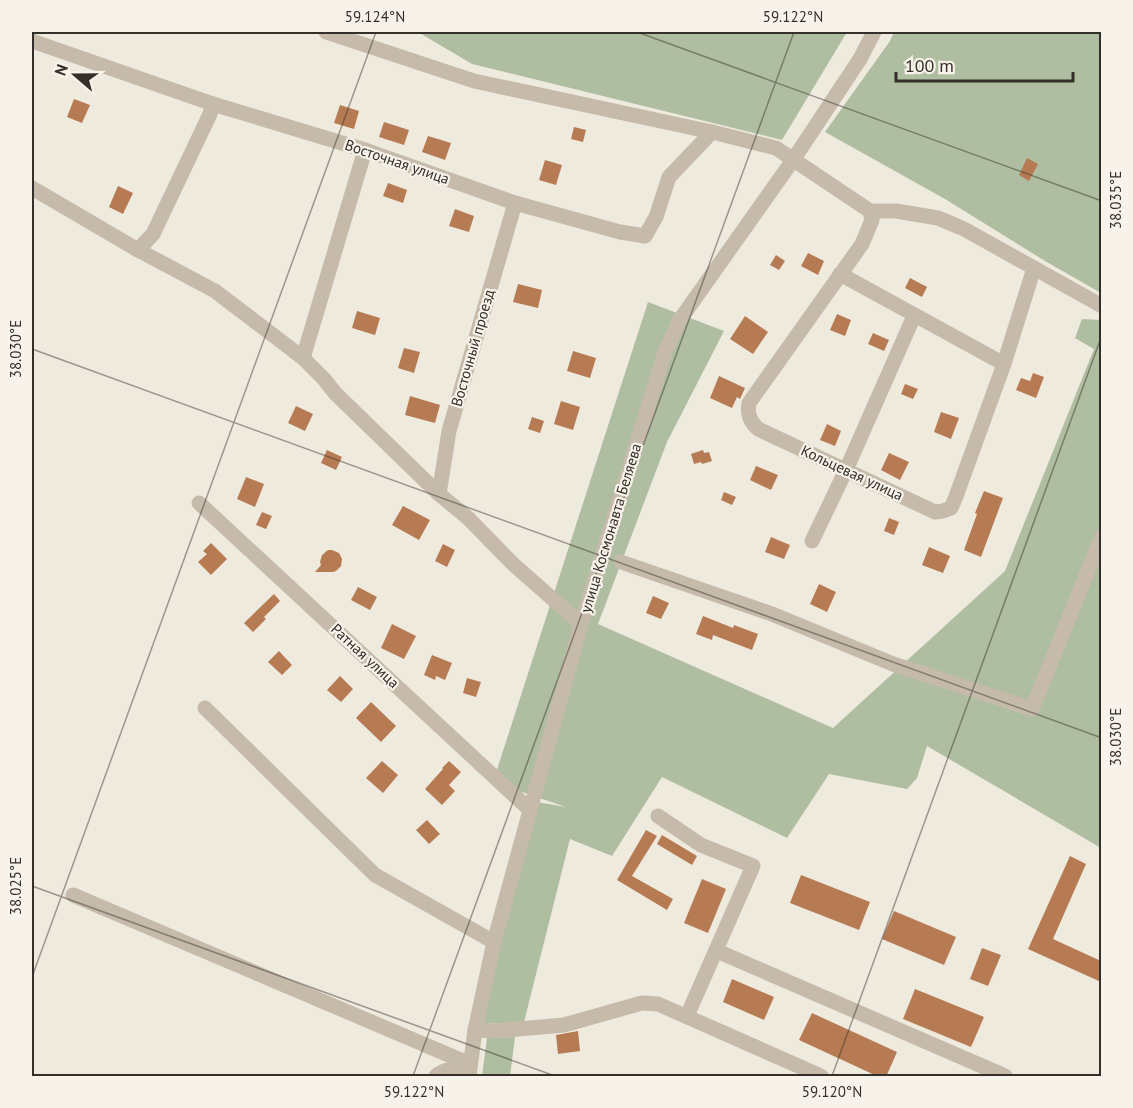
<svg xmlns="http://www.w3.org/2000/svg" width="1133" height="1108" font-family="'PT Sans',sans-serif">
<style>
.green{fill:#afbda0}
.building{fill:#b77b54}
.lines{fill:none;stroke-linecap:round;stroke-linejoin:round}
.minor{stroke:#c6bbab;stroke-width:15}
.ticks{fill:none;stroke:#352f2a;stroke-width:1.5;stroke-opacity:0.45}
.labels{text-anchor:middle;stroke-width:4.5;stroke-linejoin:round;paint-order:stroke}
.street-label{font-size:15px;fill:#352f2a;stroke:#f7f3ea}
.neatline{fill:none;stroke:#352f2a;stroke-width:2}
.ticks-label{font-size:15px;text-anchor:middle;fill:#352f2a}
</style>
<rect width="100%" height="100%" fill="#efeade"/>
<!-- green -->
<g class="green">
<polygon points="418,32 847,32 782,140 472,64"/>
<polygon points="894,32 1101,32 1101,293 1045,261 945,199 825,132 890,41"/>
<polygon points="648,302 724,331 667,442 598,624 833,728 1005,571 1094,349 1075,338 1082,319 1101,320 1101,848 927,746 917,778 907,789 829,774 787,838 662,777 612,856 570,839 524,1022 482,1024 500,945 537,802 566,807 493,782"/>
<polygon points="515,1037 510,1076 482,1076 487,1038"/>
</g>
<!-- building -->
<g class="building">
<polygon points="74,99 90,105 82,123 67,117"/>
<polygon points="340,105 359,111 354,129 334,123"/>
<polygon points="384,122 409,130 404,145 379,137"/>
<polygon points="574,127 586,130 583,142 571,139"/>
<polygon points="428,136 451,143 445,160 422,152"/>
<polygon points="1027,158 1038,164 1029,181 1019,175"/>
<polygon points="545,160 562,165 556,185 539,180"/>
<polygon points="388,183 407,190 403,203 383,196"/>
<polygon points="118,186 133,193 123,214 109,207"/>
<polygon points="455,209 474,216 469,232 449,226"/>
<polygon points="808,253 824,261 818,275 801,266"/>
<polygon points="776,255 785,261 779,270 770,265"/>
<polygon points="910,278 927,287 922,297 905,288"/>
<polygon points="518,284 542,290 538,308 513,302"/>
<polygon points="357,311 380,318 375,335 352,328"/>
<polygon points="837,314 851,320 845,336 830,330"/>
<polygon points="745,316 768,332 753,354 730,339"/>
<polygon points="873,333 889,340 884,351 868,344"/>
<polygon points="404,348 420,352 414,373 398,368"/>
<polygon points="573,351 596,358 590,378 567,371"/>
<polygon points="1033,373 1044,377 1036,398 1016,390 1021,378 1030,381"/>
<polygon points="719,376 745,388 740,399 737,397 732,408 710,398"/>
<polygon points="905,384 918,389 913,399 901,394"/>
<polygon points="410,396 440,405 435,423 405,415"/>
<polygon points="561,401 580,407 573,430 554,424"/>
<polygon points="296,406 313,414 305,431 288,423"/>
<polygon points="941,412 959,418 951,439 934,432"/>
<polygon points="532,417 544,421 540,433 528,429"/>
<polygon points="827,424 841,431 835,446 820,440"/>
<polygon points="327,450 342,457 336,470 321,463"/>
<polygon points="703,450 704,453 709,452 712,461 702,464 701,462 694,464 691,454"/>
<polygon points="889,453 909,462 900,480 881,470"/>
<polygon points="756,466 778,475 771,490 750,480"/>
<polygon points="246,477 264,484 255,507 237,499"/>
<polygon points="984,491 1003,498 981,557 964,550 977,514 975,513"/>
<polygon points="724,492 736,497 732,505 721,500"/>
<polygon points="403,506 430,520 419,540 392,525"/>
<polygon points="262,512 272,516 266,529 256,525"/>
<polygon points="889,518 899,522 894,535 884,531"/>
<polygon points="771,537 790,545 784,559 765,552"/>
<polygon points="211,543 227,559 211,575 198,562 207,554 203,551"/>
<polygon points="443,544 455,550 447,567 435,561"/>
<polygon points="929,547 950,556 943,573 922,565"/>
<polygon points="328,550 332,550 339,553 342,559 341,566 336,571 333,572 315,572 321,565 320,562 322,555"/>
<polygon points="819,584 836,592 827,612 810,604"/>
<polygon points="358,587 377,597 370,610 351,600"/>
<polygon points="274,594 280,601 264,617 266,619 253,632 244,623"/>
<polygon points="653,596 669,603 661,619 646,613"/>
<polygon points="703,616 733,628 734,625 758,634 752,650 713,635 712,640 696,634"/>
<polygon points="392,624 416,636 404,659 381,648"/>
<polygon points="279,651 292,665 282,675 268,662"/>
<polygon points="432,655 452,663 445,680 436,676 435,680 424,675"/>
<polygon points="340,676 353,689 341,702 327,690"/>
<polygon points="467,678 481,682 476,697 463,693"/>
<polygon points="371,702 396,726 381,742 356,718"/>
<polygon points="382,761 398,775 383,793 366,778"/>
<polygon points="449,761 461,772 449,785 455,791 442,805 425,789 443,769 442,768"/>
<polygon points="427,820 440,834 429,844 416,830"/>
<polygon points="646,830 657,836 632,876 673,899 667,910 617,880"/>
<polygon points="662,835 697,856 692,865 657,844"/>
<polygon points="1070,856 1086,864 1053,939 1101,961 1101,982 1028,949"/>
<polygon points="801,875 870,902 859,930 790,903"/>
<polygon points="702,879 726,889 708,933 684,923"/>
<polygon points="894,911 956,937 944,965 882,939"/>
<polygon points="982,948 1001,955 988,986 970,979"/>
<polygon points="732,979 774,997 764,1020 723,1002"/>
<polygon points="915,989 984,1017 971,1047 903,1019"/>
<polygon points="812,1013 897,1052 886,1077 879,1077 799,1040"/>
<polygon points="578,1031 580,1051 558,1054 556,1035"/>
</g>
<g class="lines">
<!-- minor -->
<g class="minor">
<polyline points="326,32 474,81 712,132 776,148 870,211 896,211 938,218 964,229 1102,306"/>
<polyline points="32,41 213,104 365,150 515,203 620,232 645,236 656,217 669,177 712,132"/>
<polyline points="213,104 210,114 153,234 138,250 215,291 303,358 324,379 335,393 439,494 468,518 512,563 581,624"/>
<polyline points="32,188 138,250"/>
<path d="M 870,211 L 872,220 L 862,244 L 749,403 C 747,415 750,421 758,429 L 935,512 L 943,511 L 951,508 L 955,499 L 1004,364 L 1034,268"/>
<polyline points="840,274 1004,364"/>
<polyline points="303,358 365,150"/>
<polyline points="439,494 449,431 515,203"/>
<polyline points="199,503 530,810"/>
<polyline points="812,541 846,470 914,316"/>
<polyline points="621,562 772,614 893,664 1032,709 1102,536"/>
<polyline points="205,708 375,875 494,942"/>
<polyline points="658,816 701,845 753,866 687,1016"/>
<polyline points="73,895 470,1064"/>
<polyline points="717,951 1005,1076"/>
<polyline points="475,1030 495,1031 564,1025 642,1003 658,1004 821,1076"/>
<path d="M 436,1076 C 445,1068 458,1068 470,1067"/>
<polyline points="469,1076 475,1030 494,942 581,624 665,352 679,321 793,160 860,59 874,32"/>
</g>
</g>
<!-- ticks -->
<path class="ticks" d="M 637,32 L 1102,201M 32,349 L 1102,738M 32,886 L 555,1076M 32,977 L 376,32M 413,1076 L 794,32M 832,1076 L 1102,335"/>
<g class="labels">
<!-- street labels -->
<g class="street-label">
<text transform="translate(397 162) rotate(19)" y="5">Восточная улица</text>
<text transform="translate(473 348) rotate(-74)" y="5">Восточный проезд</text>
<text transform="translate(852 473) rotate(25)" y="5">Кольцевая улица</text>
<text transform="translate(611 528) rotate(-73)" y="5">улица Космонавта Беляева</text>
<text transform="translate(365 656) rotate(43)" y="5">Ратная улица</text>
</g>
</g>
<!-- border -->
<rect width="1133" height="1108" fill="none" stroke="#f7f3ea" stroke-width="66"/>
<!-- north arrow -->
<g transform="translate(75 75) rotate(290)" stroke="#f7f3ea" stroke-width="4.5" paint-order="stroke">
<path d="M0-4.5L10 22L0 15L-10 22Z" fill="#352f2a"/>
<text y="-9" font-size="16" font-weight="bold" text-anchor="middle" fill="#352f2a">N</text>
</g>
<!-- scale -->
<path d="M896 72v9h177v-9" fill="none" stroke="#352f2a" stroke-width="3"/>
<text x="905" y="72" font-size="18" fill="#352f2a" stroke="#f7f3ea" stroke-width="4.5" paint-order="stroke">100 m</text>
<rect x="33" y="33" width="1067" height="1042" class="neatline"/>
<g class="ticks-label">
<text x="375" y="22">59.124°N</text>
<text x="793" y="22">59.122°N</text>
<text transform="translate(1116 200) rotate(-90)" y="5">38.035°E</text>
<text transform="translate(16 349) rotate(-90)" y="5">38.030°E</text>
<text transform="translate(1116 737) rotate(-90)" y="5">38.030°E</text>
<text transform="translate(16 886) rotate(-90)" y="5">38.025°E</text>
<text x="414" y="1097">59.122°N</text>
<text x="832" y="1097">59.120°N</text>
</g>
</svg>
